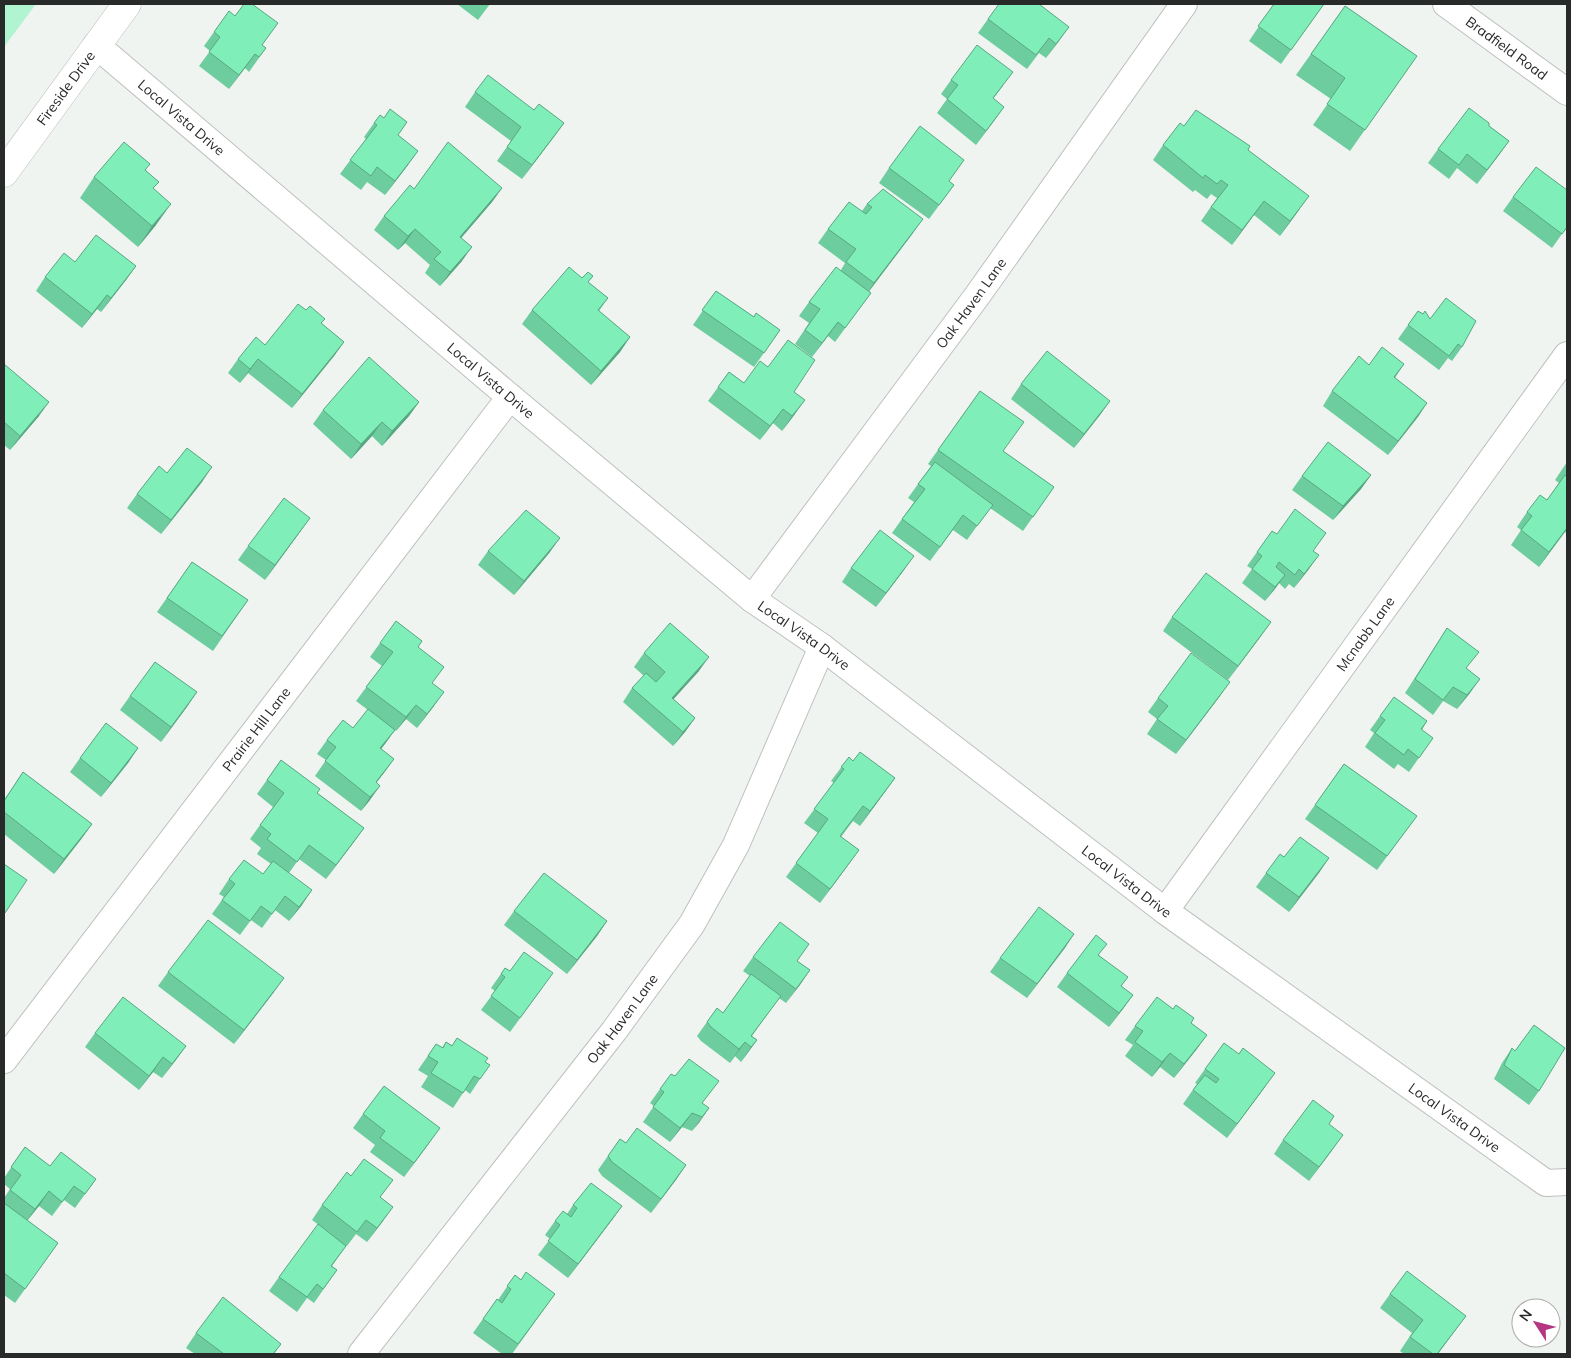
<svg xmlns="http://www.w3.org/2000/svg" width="1571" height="1358" font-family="Mulish,sans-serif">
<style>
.green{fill:#b1f4d1}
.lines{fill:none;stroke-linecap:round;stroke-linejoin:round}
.street-casing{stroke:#bdc0be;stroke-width:28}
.secondary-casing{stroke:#bdc0be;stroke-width:29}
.street{stroke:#fff;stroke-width:26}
.secondary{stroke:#fff;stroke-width:28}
.wall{fill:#6dcd9e}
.shaded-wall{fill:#59a781}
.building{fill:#7feeb8;stroke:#59a781}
.labels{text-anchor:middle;stroke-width:4;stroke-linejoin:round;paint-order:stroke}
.street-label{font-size:14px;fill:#282a29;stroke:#fff}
</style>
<rect width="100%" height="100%" fill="#f0f4f1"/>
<!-- green -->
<polygon class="green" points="4,4 36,4 4,47"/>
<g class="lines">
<!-- street casing -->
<g class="street-casing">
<g id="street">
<path id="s1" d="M 1446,4 L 1567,92"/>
<path id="s2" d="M 96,45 L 510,397 L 752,599 L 822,647 L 1165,911 L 1546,1183 L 1567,1182"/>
<path id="s3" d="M 752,599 L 977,296 L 1184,4"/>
<path id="s4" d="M 1165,911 L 1567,355"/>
<path id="s5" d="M 4,1060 L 510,397"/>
<path id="s6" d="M 361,1354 L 614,1031 L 692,924 L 736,845 L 822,647"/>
</g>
</g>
<!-- secondary casing -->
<g class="secondary-casing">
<g id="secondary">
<path id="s7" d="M 4,173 L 127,4"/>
</g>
</g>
<!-- street -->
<use href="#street" class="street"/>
<!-- secondary -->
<use href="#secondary" class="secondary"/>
</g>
<!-- wall -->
<g class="wall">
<polygon points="457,4 490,4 478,20"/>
<polygon points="1274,4 1324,4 1281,64 1249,41"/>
<polygon points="1345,6 1417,56 1350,151 1313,125 1331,99 1296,75"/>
<polygon points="988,19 1059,41 1046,58 1039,53 1027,69 978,33"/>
<polygon points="214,32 262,46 266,48 249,72 245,68 229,89 199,66 210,51 204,46"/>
<polygon points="951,80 1003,86 993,99 1004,107 976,145 937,113 947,99 941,94"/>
<polygon points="475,92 564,123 522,179 497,161 511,141 465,107"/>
<polygon points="374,123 398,135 408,165 385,195 367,182 361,190 340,174 366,139 364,137"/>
<polygon points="1184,126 1248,150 1299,210 1280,236 1254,215 1232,245 1201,221 1217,198 1211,194 1207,199 1195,190 1193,192 1153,160 1163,145"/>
<polygon points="1489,126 1509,141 1477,184 1457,168 1449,179 1428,163 1438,149"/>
<polygon points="889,168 949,182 954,185 929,219 879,183"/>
<polygon points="146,170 154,189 156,225 138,247 80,198 94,177"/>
<polygon points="502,188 492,202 461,238 462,261 440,286 425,273 430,265 405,243 398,250 374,230 384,216 414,189"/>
<polygon points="1513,197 1566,200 1567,227 1552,248 1503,211"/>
<polygon points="867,204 913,233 869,291 871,293 835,342 828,336 812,357 795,344 809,323 799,316 809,302 841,270 845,263 818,243 828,229 862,211"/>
<polygon points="75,262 136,266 126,280 101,312 97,309 82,328 36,291 45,277"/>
<polygon points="593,276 588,282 608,298 599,311 630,337 620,352 591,385 522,324 532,310 582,278"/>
<polygon points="716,291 754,317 780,330 754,367 693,325"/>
<polygon points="1418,311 1430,319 1462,347 1452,361 1448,358 1439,370 1398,339"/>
<polygon points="322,324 344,342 334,356 292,408 248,373 240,383 228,373 238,359 265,345"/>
<polygon points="4,364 39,416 10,450 4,445"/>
<polygon points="1404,364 1395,378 1427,403 1388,455 1323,406 1332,391 1369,365"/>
<polygon points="729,372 744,383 794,392 795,414 782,431 773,423 760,440 708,401"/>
<polygon points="1021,384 1110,401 1100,415 1074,448 1011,399"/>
<polygon points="980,391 1003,451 1054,487 1023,531 990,508 967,540 953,530 930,561 892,533 914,502 908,498 931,466 928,464"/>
<polygon points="419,402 409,416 382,446 372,436 351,459 313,424 323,410"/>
<polygon points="1567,462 1567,534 1565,532 1539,567 1511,545 1521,530 1517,527 1527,512 1547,500 1559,483 1555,480"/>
<polygon points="167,473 202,482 161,534 127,508 137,494"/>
<polygon points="1371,475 1361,489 1333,520 1292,490 1302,476"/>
<polygon points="310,518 265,580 238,560 248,546"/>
<polygon points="1277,534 1313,551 1309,569 1294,588 1289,584 1285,589 1279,583 1265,601 1242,583 1252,569 1247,566 1257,552"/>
<polygon points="488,551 550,552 514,595 478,565"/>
<polygon points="192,562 248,600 213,651 157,612"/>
<polygon points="851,568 904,570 876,607 842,582"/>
<polygon points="1172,617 1261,636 1228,680 1163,631"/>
<polygon points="1447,628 1467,669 1470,693 1457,709 1443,701 1433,715 1405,693"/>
<polygon points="380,643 418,647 432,684 434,706 417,728 406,719 396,731 395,730 381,749 394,759 376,783 370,800 361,811 315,776 326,760 317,754 327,740 353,728 368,710 356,701 382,666 370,657"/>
<polygon points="644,653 699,671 673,699 695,718 685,732 673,746 623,702 632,688 644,676 634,667"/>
<polygon points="197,692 161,742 120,710 130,696"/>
<polygon points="1220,696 1176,754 1147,734 1157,719 1148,712 1158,698"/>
<polygon points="1380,716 1427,721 1422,730 1423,752 1409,772 1398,764 1394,769 1365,747 1374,733 1370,730"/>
<polygon points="138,748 128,763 101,797 70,772 80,758"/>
<polygon points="849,757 853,761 895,778 860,826 853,821 841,837 859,850 820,903 786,877 818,833 804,823 834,783 831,781"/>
<polygon points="281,760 317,793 364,828 326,879 299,859 289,873 302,905 289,921 275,910 262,928 251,920 240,935 212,914 224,897 219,894 229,879 263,874 271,864 257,854 261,848 250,839 273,807 257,794"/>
<polygon points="1344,764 1417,816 1377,870 1305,819"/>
<polygon points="23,772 92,824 82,838 54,874 4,834 4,800"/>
<polygon points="1284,857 1329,858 1289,912 1256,887 1266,873"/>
<polygon points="514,911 607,921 597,936 567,974 504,925"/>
<polygon points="1074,934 1027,998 990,972 1000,958"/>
<polygon points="1099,955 1121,986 1133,995 1109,1027 1057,987 1067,973"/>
<polygon points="753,957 797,961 810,970 786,1003 779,998 752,1036 757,1040 741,1062 735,1056 730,1063 701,1041 697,1036 717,1008 723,1013 750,976 743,971"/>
<polygon points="505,968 510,971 543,987 510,1032 481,1010 495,991 491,988"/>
<polygon points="168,972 274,992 234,1044 158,986"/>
<polygon points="1191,1023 1207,1035 1174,1078 1160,1067 1152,1077 1125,1056 1133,1045 1125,1040 1135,1026"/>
<polygon points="95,1033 186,1046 162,1078 153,1072 139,1090 85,1047"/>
<polygon points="446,1042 485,1062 480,1079 470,1094 465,1090 453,1108 421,1087 428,1076 418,1070 436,1044 442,1048"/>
<polygon points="1512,1048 1515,1051 1539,1091 1529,1105 1494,1079 1502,1063"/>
<polygon points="1239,1054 1265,1087 1227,1138 1183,1104 1197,1084 1195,1083 1205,1069"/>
<polygon points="660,1089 703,1104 709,1108 692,1131 682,1127 670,1142 643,1122 654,1106 650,1103"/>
<polygon points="363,1114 430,1142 404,1177 370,1152 375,1145 353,1128"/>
<polygon points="620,1139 626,1143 686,1165 651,1213 602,1176 598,1170"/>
<polygon points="1283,1140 1333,1149 1309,1181 1274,1154"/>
<polygon points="25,1147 50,1166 96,1179 75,1208 64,1200 52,1216 39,1206 27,1221 58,1243 15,1303 4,1295 4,1198 10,1189 4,1184 4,1178"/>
<polygon points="351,1176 381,1197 383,1221 367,1242 356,1234 347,1246 346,1246 332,1266 337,1270 314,1303 307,1298 297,1312 269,1291 279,1277 323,1228 312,1220 322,1205"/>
<polygon points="573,1205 622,1206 612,1220 568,1278 538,1255 550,1239 545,1235 555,1221 567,1214"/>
<polygon points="515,1275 521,1280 555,1294 512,1354 502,1354 473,1333 497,1299 498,1300"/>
<polygon points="1390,1294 1466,1316 1438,1354 1404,1354 1400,1351 1412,1333 1380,1308"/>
<polygon points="196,1333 281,1344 274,1354 195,1354 186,1348"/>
</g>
<!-- shaded-wall -->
<g class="shaded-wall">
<polygon points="1069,27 1059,41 1046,58 1056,44"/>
<polygon points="255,54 245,68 229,89 239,75"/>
<polygon points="1004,107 994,121 976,145 986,131"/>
<polygon points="564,123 554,137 522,179 532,165"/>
<polygon points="1509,141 1499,155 1477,184 1487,170"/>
<polygon points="418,151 408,165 385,195 395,181"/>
<polygon points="502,188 492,202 450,251 460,237"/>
<polygon points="1309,196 1299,210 1280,236 1290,221"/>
<polygon points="1264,201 1254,215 1232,245 1242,230"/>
<polygon points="171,204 156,225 138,247 152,226"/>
<polygon points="923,219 913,233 864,298 874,283"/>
<polygon points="415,229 405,243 398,250 408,236"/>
<polygon points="472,247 462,261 440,286 450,272"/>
<polygon points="136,266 126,280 101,312 111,298"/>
<polygon points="107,295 97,309 82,328 92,314"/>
<polygon points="838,322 828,336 812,357 822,343"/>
<polygon points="630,337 620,352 591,385 601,371"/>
<polygon points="344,342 334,356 292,408 302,394"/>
<polygon points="258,359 248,373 240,383 250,369"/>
<polygon points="805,400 795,414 782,431 792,416"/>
<polygon points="1110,401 1100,415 1074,448 1084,434"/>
<polygon points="49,402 39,416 10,450 20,436"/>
<polygon points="419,402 409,416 382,446 392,431"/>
<polygon points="1427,403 1418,417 1388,455 1398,441"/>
<polygon points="783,409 773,423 760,440 770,426"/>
<polygon points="382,422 372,436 351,459 361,444"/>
<polygon points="212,467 202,482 161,534 171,520"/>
<polygon points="1371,475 1361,489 1333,520 1343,506"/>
<polygon points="310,518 300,532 265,580 275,565"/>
<polygon points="1567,528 1567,529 1539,567 1549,552"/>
<polygon points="560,538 550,552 514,595 524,581"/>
<polygon points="1319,555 1309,569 1294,588 1304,574"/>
<polygon points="914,556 904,570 876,607 886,593"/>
<polygon points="1285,575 1275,589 1265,601 1275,587"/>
<polygon points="1271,622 1261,636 1228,680 1238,666"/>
<polygon points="709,657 699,671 662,712 672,698"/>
<polygon points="1480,679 1470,693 1457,709 1467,695"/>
<polygon points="1230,682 1220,696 1176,754 1186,740"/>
<polygon points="197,692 187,707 161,742 171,727"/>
<polygon points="444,692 434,706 417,728 427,714"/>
<polygon points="416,705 406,719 396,731 406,717"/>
<polygon points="695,718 685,732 673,746 683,732"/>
<polygon points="395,730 385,744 370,763 380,748"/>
<polygon points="138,748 128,763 101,797 111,783"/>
<polygon points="394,759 384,773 366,796 376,782"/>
<polygon points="895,778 885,792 860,826 870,811"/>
<polygon points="380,786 370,800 361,811 370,797"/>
<polygon points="92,824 82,838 54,874 64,859"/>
<polygon points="364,828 354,842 326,879 336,865"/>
<polygon points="859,850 849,864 820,903 830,889"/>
<polygon points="1329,858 1319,873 1289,912 1299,897"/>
<polygon points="312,890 302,905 289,921 299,907"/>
<polygon points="607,921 597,936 567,974 577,960"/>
<polygon points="1074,934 1065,948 1027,998 1037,984"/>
<polygon points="810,970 800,985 786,1003 796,989"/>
<polygon points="284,978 274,992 234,1044 244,1030"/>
<polygon points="1133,995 1123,1009 1109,1027 1119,1013"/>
<polygon points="1207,1035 1197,1049 1174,1078 1184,1064"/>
<polygon points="757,1040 747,1054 741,1062 751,1047"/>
<polygon points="745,1042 730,1063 739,1049"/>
<polygon points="186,1046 176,1060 162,1078 172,1064"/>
<polygon points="1170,1053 1160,1067 1152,1077 1162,1062"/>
<polygon points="163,1057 153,1072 139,1090 149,1076"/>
<polygon points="1275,1073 1265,1087 1227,1138 1237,1124"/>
<polygon points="709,1108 699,1123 692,1131 702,1117"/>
<polygon points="692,1113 682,1127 670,1142 680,1128"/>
<polygon points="440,1128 430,1142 404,1177 414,1163"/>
<polygon points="1343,1135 1333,1149 1309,1181 1319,1167"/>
<polygon points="686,1165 676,1180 651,1213 661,1199"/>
<polygon points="49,1191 39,1206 25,1223 35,1209"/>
<polygon points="622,1206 612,1220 568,1278 578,1264"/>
<polygon points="393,1207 383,1221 367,1242 377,1228"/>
</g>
<!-- building -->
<g class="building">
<polygon points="244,4 252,4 278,23 262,45 266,48 259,57 255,54 239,75 209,52 220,37 214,32 229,11 235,16"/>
<polygon points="999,4 1039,4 1069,27 1056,44 1049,38 1036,55 988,19"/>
<polygon points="1274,4 1324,4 1291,50 1258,26"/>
<polygon points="1345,6 1417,56 1365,130 1327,104 1345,78 1311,54"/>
<polygon points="977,45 1013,72 993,98 1004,107 986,131 947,99 958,85 951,80"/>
<polygon points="488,75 534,110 539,104 564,123 532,165 507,147 521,127 475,92"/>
<polygon points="1469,108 1489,123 1489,126 1509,141 1487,170 1467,154 1459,165 1438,149"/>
<polygon points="390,109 407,122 398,135 418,151 395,181 377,167 371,176 350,160 377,125 374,123 380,115 384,118"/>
<polygon points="1196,110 1250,146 1248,150 1309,196 1290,221 1264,201 1242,230 1211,207 1228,185 1221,180 1217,184 1205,175 1203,178 1163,145 1180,123 1184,126"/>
<polygon points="920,126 964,160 949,181 954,185 939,205 889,168"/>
<polygon points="124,142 150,164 145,170 159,182 153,188 171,204 152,226 94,177"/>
<polygon points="448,142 502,188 460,237 472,247 450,272 434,259 441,252 415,229 408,236 384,216 410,185 414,189"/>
<polygon points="1536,167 1567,190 1567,198 1566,200 1567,201 1567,227 1562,234 1513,197"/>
<polygon points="883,189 923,219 874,283 846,262 856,249 828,229 849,202 866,214 872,207 867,204"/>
<polygon points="96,235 136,266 111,298 107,295 92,314 45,277 64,253 75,262"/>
<polygon points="569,267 582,278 588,272 593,276 588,282 608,298 598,310 630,337 601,371 532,310"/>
<polygon points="836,267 871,293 845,328 838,322 822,343 805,330 820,309 809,302"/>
<polygon points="716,291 754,317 756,313 780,330 764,353 702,310"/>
<polygon points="1446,298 1476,321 1462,347 1458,344 1449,356 1408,325 1418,311 1423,314 1425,311 1430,319"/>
<polygon points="298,304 306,310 310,306 325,319 321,323 344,342 302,394 258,359 250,369 238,359 256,337 265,345"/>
<polygon points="788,340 815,360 794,392 805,400 792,416 783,409 770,426 718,387 729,372 744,383 760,361 768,367"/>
<polygon points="1382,347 1404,364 1394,377 1427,403 1398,441 1332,391 1359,356 1369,365"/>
<polygon points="1047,351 1110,401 1084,434 1021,384"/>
<polygon points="369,357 419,402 392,431 382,422 361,444 323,410"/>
<polygon points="4,364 49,402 20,436 4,422"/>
<polygon points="980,391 1024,422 1003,451 1054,487 1033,517 938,450"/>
<polygon points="1328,442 1371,475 1343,506 1302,476"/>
<polygon points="187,448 212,467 171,520 137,494 159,466 167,473"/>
<polygon points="935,462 993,505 977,526 963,515 940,547 902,519 925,489 918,484"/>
<polygon points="1565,475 1567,476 1567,528 1549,552 1521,530 1532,516 1527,512 1540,495 1547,500"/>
<polygon points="284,498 310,518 275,565 248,546"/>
<polygon points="1295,509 1326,533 1313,551 1319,555 1304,574 1299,569 1295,575 1279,562 1276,567 1285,575 1275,587 1252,569 1262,556 1257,552 1272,531 1277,534"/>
<polygon points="526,510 560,538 524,581 488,551"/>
<polygon points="880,530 914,556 886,593 851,568"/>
<polygon points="192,562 248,600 222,636 167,598"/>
<polygon points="1206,573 1271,622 1238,666 1172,617"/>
<polygon points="396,621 422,641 418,647 444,667 432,683 444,692 427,714 416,705 406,717 366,687 393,652 380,643"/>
<polygon points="670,623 709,657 672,698 695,718 683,732 632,688 646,673 656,682 665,672 644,653"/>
<polygon points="1447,628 1479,652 1466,668 1480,679 1467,695 1453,687 1443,700 1415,679"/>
<polygon points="1191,653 1230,682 1186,740 1157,719 1168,706 1158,698"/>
<polygon points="155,662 197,692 171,727 130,696"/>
<polygon points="1394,697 1427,721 1421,729 1433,738 1419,758 1408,749 1404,755 1375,733 1385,720 1380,716"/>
<polygon points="368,709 395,730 380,748 394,759 376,782 380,786 370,797 325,761 336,747 327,740 343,720 353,728"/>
<polygon points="106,723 138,748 111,783 80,758"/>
<polygon points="860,752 895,778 870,811 863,806 840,836 859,850 830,889 796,863 828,819 814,809 844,769 841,767 849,757 853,761"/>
<polygon points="281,760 320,789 317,793 364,828 336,865 309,845 297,862 267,839 271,834 260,825 284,793 267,780"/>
<polygon points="1344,764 1417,816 1387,856 1315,805"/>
<polygon points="23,772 92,824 64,859 4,812 4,801"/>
<polygon points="1300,837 1329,858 1299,897 1266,873 1280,854 1284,857"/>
<polygon points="244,860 263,874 273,861 312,890 299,907 285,896 272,914 261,906 250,921 222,900 235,884 229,879"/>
<polygon points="4,864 27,880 5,913 4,912"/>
<polygon points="544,873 607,921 577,960 514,911"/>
<polygon points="1039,907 1074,934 1037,984 1000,958"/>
<polygon points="208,920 284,978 244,1030 168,972"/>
<polygon points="780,922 809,944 797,961 810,970 796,989 753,957"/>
<polygon points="1096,935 1107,944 1098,955 1128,977 1121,986 1133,995 1119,1013 1067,973"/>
<polygon points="524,952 553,973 520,1018 491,996 505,977 501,974 505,968 510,971"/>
<polygon points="751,974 781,996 751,1036 757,1040 751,1047 745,1042 739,1049 711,1027 707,1022 717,1008 723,1013"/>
<polygon points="123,997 186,1046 172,1064 163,1057 149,1076 95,1033"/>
<polygon points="1157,997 1173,1009 1176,1005 1194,1018 1191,1023 1207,1035 1184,1064 1170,1053 1162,1062 1135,1042 1143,1031 1135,1026"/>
<polygon points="1534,1025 1565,1048 1539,1091 1504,1065 1512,1048 1515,1051"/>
<polygon points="457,1038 488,1058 485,1062 490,1065 480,1079 474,1076 463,1093 431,1073 438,1062 428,1056 436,1044 443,1048 446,1042 452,1046"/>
<polygon points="1224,1043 1239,1054 1243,1048 1275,1073 1237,1124 1193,1090 1205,1075 1216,1083 1219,1079 1205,1069"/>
<polygon points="689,1059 719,1081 702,1103 709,1108 702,1117 692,1113 680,1128 653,1107 664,1092 660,1089 671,1074 675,1076"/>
<polygon points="384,1086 440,1128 414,1163 380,1138 385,1131 363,1114"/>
<polygon points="1313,1100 1334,1116 1329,1124 1343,1135 1319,1167 1283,1140"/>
<polygon points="637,1128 686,1165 661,1199 612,1162 608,1156 620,1139 626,1143"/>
<polygon points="25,1147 50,1166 61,1152 96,1179 85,1194 74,1186 62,1202 49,1191 35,1209 10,1190 21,1175 11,1167"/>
<polygon points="364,1159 393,1180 380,1197 393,1207 377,1228 366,1220 357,1232 322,1205 347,1172 351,1176"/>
<polygon points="591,1183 622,1206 578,1264 548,1241 560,1225 555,1221 563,1211 571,1217 577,1208 573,1205"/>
<polygon points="4,1203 58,1243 25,1289 4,1273"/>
<polygon points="318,1224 346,1246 331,1266 337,1270 323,1289 317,1284 307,1297 279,1277"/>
<polygon points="1407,1271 1466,1316 1437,1354 1433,1354 1410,1337 1423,1320 1390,1294"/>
<polygon points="526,1272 555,1294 518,1344 483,1319 497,1299 502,1303 511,1289 507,1286 515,1275 521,1280"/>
<polygon points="223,1297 281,1344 273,1354 224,1354 196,1333"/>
</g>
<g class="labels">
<!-- street labels -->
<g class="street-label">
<text dy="5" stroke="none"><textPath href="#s1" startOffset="75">Bradfield Road</textPath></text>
<text dy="5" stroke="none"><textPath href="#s7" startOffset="105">Fireside Drive</textPath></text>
<text dy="5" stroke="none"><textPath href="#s2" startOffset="112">Local Vista Drive</textPath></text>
<text dy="5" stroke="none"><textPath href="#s3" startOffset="368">Oak Haven Lane</textPath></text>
<text dy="5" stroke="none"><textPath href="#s2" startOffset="518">Local Vista Drive</textPath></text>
<text dy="5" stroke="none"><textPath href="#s4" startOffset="342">Mcnabb Lane</textPath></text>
<text dy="5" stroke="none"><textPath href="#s2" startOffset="922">Local Vista Drive</textPath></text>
<text dy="5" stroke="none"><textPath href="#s5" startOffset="416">Prairie Hill Lane</textPath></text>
<text dy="5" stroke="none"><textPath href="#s2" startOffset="1328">Local Vista Drive</textPath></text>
<text dy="5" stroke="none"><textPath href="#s6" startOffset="425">Oak Haven Lane</textPath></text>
<text dy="5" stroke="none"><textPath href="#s2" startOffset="1732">Local Vista Drive</textPath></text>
</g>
</g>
<!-- border -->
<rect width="1571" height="1358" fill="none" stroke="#282a29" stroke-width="10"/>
<!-- north arrow -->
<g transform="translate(1536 1323) rotate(306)"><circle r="24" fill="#ffffff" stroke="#a9aaa9"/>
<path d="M0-4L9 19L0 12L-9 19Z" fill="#b53683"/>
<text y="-8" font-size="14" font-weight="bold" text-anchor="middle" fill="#282a29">N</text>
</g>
</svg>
